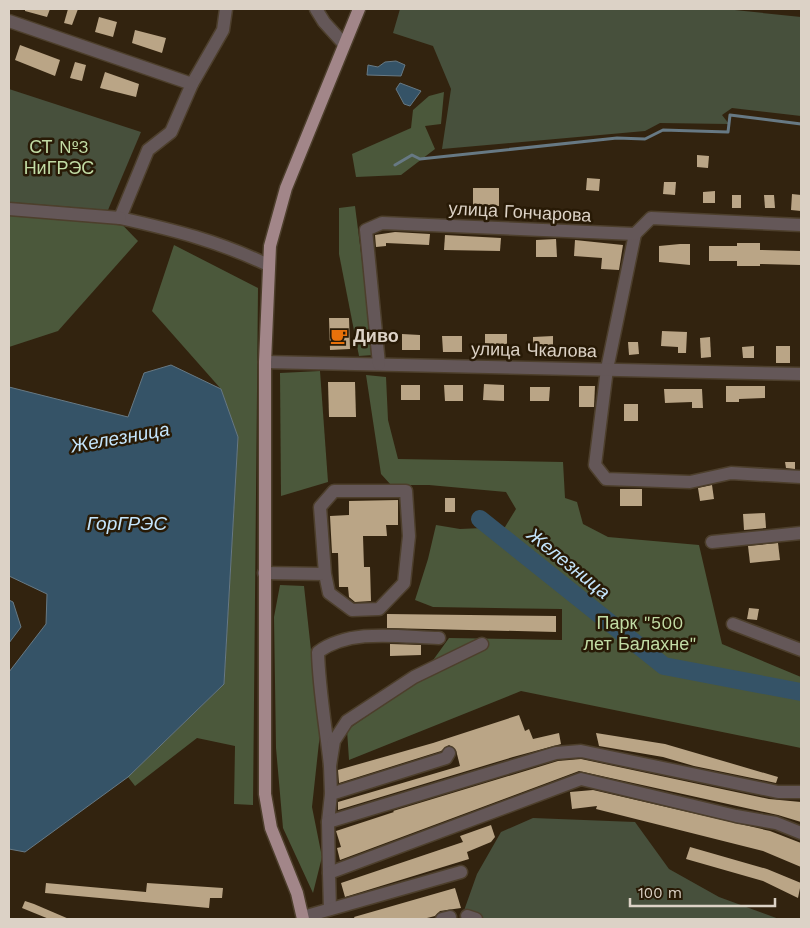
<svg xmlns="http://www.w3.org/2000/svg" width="810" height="928" font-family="'Work Sans',sans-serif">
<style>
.green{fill:#47503c}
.forest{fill:#4b583b}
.water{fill:#355367;stroke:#677984}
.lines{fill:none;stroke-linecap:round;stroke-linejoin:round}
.stream{stroke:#677984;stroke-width:3}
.river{stroke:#355367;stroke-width:18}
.building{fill:#baa586}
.minor-casing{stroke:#4d3f2c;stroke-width:15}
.major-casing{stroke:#4d3f2c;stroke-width:15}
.minor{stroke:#645758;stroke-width:12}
.major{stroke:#a28689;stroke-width:12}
.labels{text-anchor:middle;stroke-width:5;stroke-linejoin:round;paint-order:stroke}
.park-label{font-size:18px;fill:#c2dca5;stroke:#281a06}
.street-label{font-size:18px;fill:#dcd2c6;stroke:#281a06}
.poi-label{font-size:18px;font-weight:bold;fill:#dcd2c6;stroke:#281a06;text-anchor:start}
.water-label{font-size:19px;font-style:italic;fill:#c4e5fc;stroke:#281a06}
</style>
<rect width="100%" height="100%" fill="#32230f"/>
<!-- green -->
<g class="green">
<polygon points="400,9 725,9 801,17 801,116 732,108 722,115 729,124 660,123 645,131 442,149 451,89 433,46 393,33"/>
<polygon points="9,89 141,132 108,210 9,202"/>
<polygon points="533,818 635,822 669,869 719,897 779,919 461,919 477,874 501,832"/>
</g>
<!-- forest -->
<g class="forest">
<polygon points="444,92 441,124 425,126 435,149 401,175 356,177 352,154 411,128 413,110 429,96"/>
<polygon points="9,202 108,210 138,241 58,331 9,347"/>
<polygon points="355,206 374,355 359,356 339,254 339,208"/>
<polygon points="174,245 258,288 253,805 234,804 235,746 197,738 135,786 128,777 224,684 238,437 221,389 152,311"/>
<polygon points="320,371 328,482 281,496 280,373"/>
<polygon points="366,375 386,377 388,420 398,459 563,462 565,498 577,502 583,524 608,537 699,545 722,644 801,677 801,748 521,691 349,760 347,730 418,681 449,638 562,640 562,609 433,607 415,600 428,559 436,525 460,529 505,527 516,509 506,492 429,485 391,485 381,474"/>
<polygon points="280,585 304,586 320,733 312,807 322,857 313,893 283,828 276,748 274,617"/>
</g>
<!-- water -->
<g class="water">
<polygon points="396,61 405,65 401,76 367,75 368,65 378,67 385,62"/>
<polygon points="400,83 421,91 410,106 404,104 396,89"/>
<polygon points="171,365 221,389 238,437 224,684 128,777 25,852 9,849 9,672 46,624 47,594 9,576 9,387 128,417 144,373"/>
<polygon points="9,600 13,602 21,627 9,643"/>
</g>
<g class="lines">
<!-- stream -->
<polyline class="stream" points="395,165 412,155 420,159 617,138 645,139 663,130 728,132 730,115 801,124"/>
<!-- river -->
<polyline class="river" points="480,519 664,666 801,692"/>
</g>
<!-- building -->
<g class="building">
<polygon points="25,9 50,9 47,17 25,11"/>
<polygon points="68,9 78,9 72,25 64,23"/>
<polygon points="99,17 117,22 113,37 95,32"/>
<polygon points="135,30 166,38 162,53 132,43"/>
<polygon points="20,45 60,60 55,76 15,60"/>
<polygon points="75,62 86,65 82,81 70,78"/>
<polygon points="105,72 139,84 136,97 100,88"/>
<polygon points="697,155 709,156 708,168 697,167"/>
<polygon points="587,178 600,179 599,191 586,190"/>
<polygon points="664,182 676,182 675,195 663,194"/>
<polygon points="473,188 499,188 499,206 473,205"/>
<polygon points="715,191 715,203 703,203 703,192"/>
<polygon points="792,194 801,195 801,211 791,210"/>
<rect x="732" y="195" width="9" height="13"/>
<polygon points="764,195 774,195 775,208 765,208"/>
<polygon points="395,232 430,234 429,245 386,243 386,246 376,247 375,235"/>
<polygon points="445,235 501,238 500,251 444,250"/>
<polygon points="556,239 557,257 536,257 536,240"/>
<polygon points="575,240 623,245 619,270 601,269 602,258 574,256"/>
<polygon points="737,243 760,243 760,250 801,251 801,265 760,264 760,266 737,266 737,261 709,261 709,246 737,246"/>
<polygon points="680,244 690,244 690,265 659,262 659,246"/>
<polygon points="329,318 349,318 350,349 330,350"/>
<polygon points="662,331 687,332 686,353 678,353 678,347 661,346"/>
<polygon points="402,334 420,335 420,350 402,350"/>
<rect x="485" y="334" width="22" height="17"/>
<polygon points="442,336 462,336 462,352 443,352"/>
<polygon points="553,336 553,350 533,351 533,337"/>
<polygon points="710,337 711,357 701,358 700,338"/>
<polygon points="628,342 638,342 639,354 629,355"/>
<polygon points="754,346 754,358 743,358 742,347"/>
<rect x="776" y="346" width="14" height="17"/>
<polygon points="328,382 355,382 356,417 329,417"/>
<polygon points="484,384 504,385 504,401 483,400"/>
<rect x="401" y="385" width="19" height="15"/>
<polygon points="444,385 463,385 463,401 445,401"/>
<polygon points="579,386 595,386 594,407 579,407"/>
<polygon points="726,386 765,386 765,398 739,399 739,402 726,402"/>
<polygon points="530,387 550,387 549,401 530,401"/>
<polygon points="664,389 702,389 703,408 692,408 692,402 665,403"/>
<rect x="624" y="404" width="14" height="17"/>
<polygon points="785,462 795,462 795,469 786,468"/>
<polygon points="712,485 714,499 700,501 698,488"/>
<rect x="620" y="489" width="22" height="17"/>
<rect x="445" y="498" width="10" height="14"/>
<polygon points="398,500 398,525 386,525 387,536 363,536 364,567 370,567 371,601 355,602 349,597 348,587 339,587 338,553 332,553 330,516 349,515 349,501"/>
<polygon points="765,513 766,528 744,530 743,514"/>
<polygon points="778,543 780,560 750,563 748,546"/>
<polygon points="749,608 759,609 757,620 747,619"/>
<polygon points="387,614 556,616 556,632 387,628"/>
<polygon points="390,644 421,645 421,655 390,656"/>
<polygon points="519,715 525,731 529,729 533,739 559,733 561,744 513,757 338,810 338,802 460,766 456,750 449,745 441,751 339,783 338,770 433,743"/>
<polygon points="596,733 665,744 778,777 776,783 694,766 663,757 599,746"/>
<polygon points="581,759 769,799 801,802 801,822 778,815 579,771 340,860 337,848 341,847 336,831 394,812 393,811 558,761"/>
<polygon points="593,790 770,831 801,843 801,867 763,851 596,809 597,806 572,809 570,792"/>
<polygon points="491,825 495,837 491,842 467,852 469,859 345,897 341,883 463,842 460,836"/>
<polygon points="690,847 767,869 801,883 798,898 763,881 686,859"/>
<polygon points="46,883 146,892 147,883 223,888 222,898 210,898 209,908 45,893"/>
<polygon points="455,888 461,908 440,911 435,916 423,919 355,919 354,917"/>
<polygon points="25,901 34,904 69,919 49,919 22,908"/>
</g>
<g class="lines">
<!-- minor casing -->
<g class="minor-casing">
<g id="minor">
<path d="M 226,9 L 223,30 L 192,84 L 171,132 L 148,150 L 120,218 C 174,230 218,241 268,265"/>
<polyline points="316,9 324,22 344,44"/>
<polyline points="9,21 192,84"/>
<polyline points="9,209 120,218"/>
<polyline points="635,234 607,369 595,465 606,479 690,482 731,473 801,477"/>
<polyline points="265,362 801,374"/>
<polyline points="379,364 366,230 382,223 635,234 651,218 801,225"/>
<polyline points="712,542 801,533"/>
<polyline points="264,573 325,574 329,593 352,610 379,609 404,583 409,536 406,491 334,491 320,507 325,574"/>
<polyline points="733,624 801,650"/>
<path d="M 330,766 C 326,728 319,690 318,652 C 351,628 400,637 439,638"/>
<polyline points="331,794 330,766 334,741 347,721 414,677 482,644"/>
<polyline points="328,822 331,794 446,758 449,753"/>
<polyline points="329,873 328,822 556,753 581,751 778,792 801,792"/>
<polyline points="330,909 329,873 581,779 736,816 776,823 801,833"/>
<polyline points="467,916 476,919"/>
<polyline points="304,919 303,917 461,872"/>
<polyline points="442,919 450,917"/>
</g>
</g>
<!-- major casing -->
<g class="major-casing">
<polyline id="major" points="303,919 297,893 271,828 265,794 265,362 270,246 286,188 359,9"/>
</g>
<!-- minor -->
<use href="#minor" class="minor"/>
<!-- major -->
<use href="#major" class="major"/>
</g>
<!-- icons -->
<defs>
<g id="cafe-bare" transform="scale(1.35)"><path d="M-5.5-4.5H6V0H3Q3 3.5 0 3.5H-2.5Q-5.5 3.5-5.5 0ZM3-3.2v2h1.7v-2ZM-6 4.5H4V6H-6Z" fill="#e8710a" stroke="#281a06" stroke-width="2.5" paint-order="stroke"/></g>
</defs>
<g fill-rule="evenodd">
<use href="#cafe-bare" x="339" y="336"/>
</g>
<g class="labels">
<!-- park labels -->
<g class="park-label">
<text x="59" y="153">СТ №3<tspan x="59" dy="21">НиГРЭС</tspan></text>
<text x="640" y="629">Парк "500<tspan x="640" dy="21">лет Балахне"</tspan></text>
</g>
<!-- street labels -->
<g class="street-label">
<text transform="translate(520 212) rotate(3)" y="6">улица Гончарова</text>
<text transform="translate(534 350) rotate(1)" y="6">улица Чкалова</text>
</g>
<!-- poi labels -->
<g class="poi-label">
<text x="353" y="342">Диво</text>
</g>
<!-- water labels -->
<g class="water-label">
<text transform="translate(120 437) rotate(-10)" y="7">Железница</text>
<text x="127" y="530">ГорГРЭС</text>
<text transform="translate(569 563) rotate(39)" y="7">Железница</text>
</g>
</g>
<!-- border -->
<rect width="810" height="928" fill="none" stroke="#dcd2c6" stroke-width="20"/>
<!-- scale -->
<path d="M630 898v8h145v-8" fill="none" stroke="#dcd2c6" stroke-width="2.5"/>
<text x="638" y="898" font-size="15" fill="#dcd2c6" stroke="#281a06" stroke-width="4" paint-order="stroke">100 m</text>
</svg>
